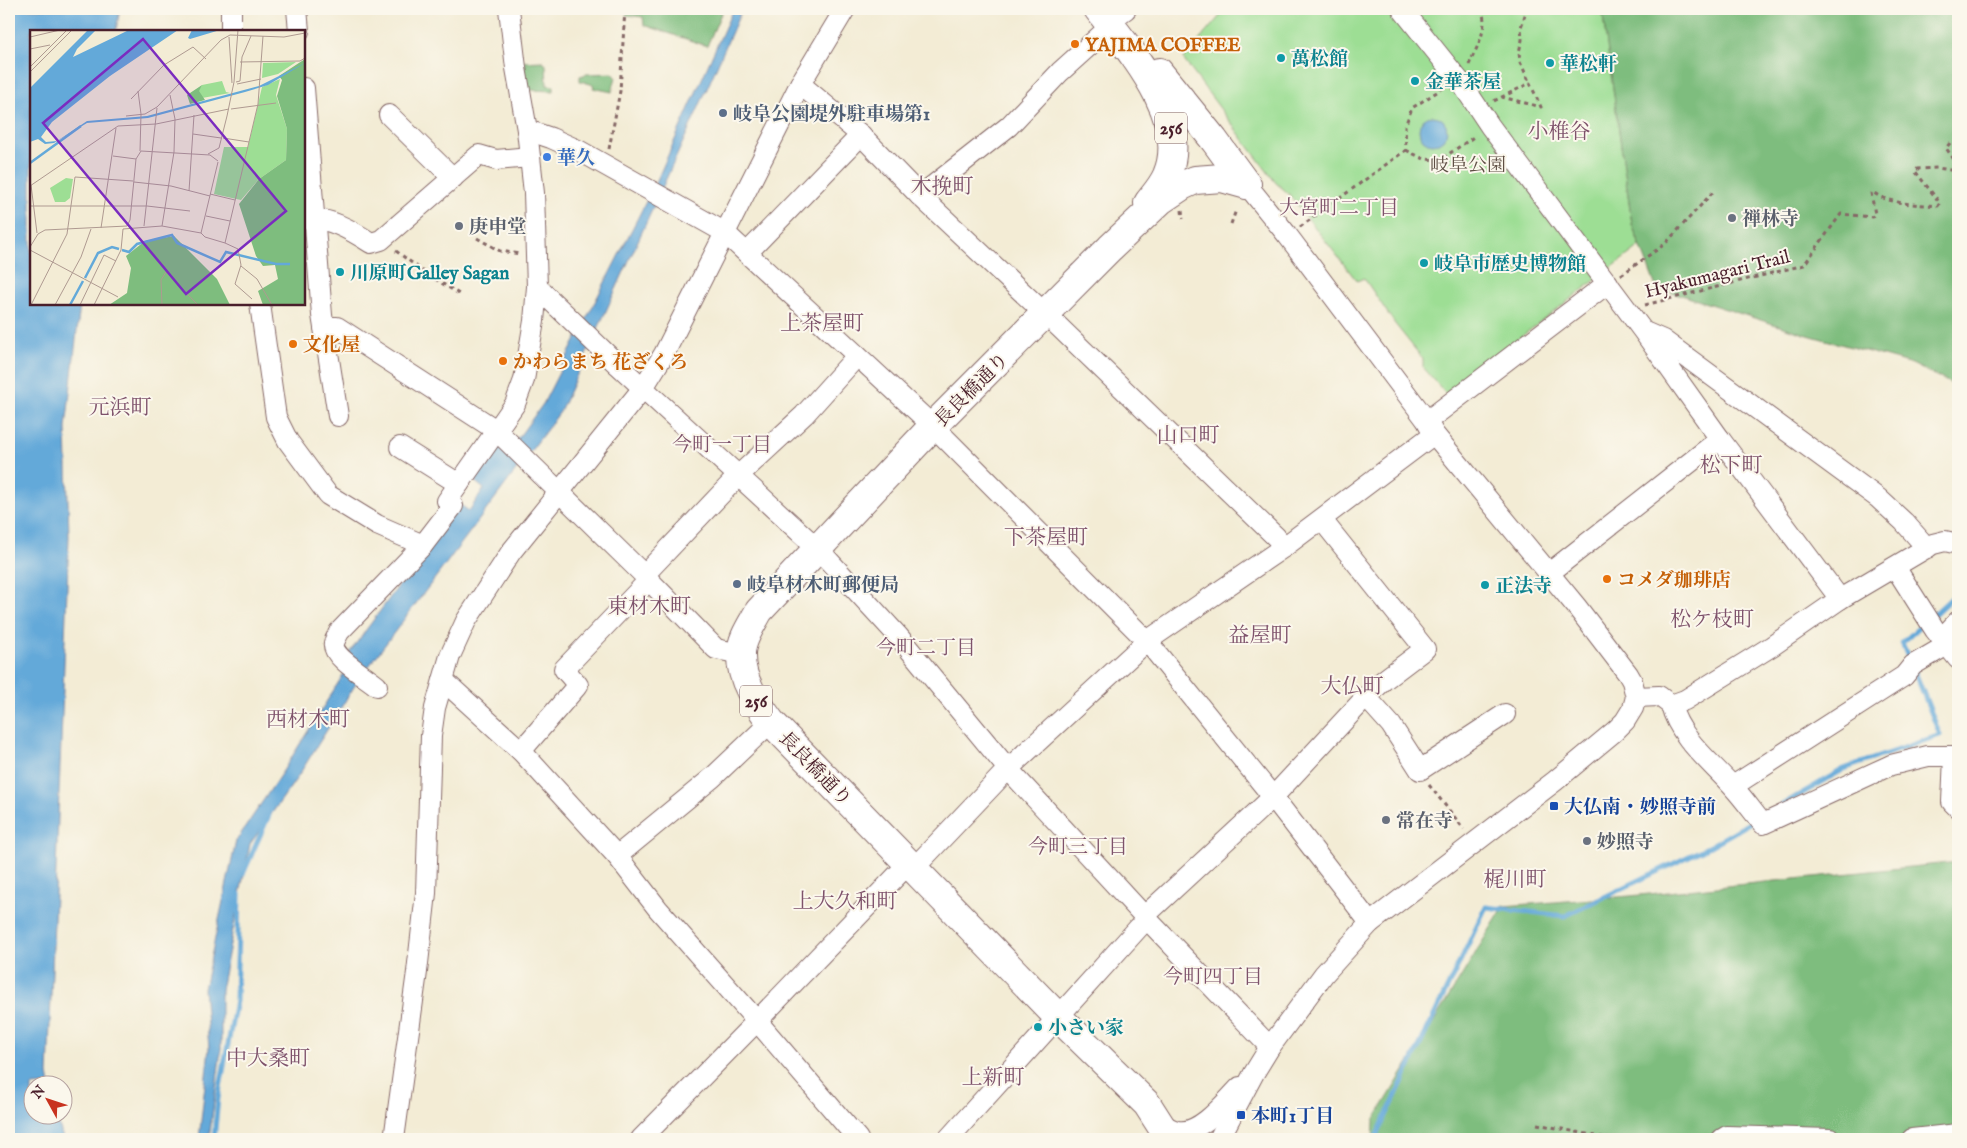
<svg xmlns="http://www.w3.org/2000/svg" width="1967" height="1148" font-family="'IM FELL English','Noto Serif JP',serif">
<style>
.green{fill:#9dde94;stroke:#747e60}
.forest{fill:#7ebd7e;stroke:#646e54}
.water{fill:#63a9d9;stroke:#566482}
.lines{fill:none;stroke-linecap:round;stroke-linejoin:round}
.stream{stroke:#63a9d9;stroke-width:5}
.minor-casing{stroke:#856766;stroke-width:22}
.highway-casing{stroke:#856766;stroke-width:30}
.path{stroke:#856766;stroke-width:3;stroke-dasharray:4 4;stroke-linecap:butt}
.minor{stroke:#fff;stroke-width:20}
.highway{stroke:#fff;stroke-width:28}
.food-dot{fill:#e8710a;stroke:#fbf7ec;stroke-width:2}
.culture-dot{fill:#0f9aa8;stroke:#fbf7ec;stroke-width:2}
.service-dot{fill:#5c6f8a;stroke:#fbf7ec;stroke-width:2}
.shop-dot{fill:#3f7fe0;stroke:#fbf7ec;stroke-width:2}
.worship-dot{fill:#6b7280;stroke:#fbf7ec;stroke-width:2}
.transit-dot{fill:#1a4fb4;stroke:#fbf7ec;stroke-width:2}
.labels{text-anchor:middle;stroke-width:4;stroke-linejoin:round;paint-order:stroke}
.shield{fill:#fbf7ec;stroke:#7f6065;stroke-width:1}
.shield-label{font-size:18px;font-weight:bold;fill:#4a1f2b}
.food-label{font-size:19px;font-weight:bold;fill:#c56008;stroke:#fbf7ec;text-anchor:start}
.culture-label{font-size:19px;font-weight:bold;fill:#0d838f;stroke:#fbf7ec;text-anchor:start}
.service-label{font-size:19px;font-weight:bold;fill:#4e5e75;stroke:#fbf7ec;text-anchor:start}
.shop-label{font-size:19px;font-weight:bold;fill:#366cbe;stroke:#fbf7ec;text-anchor:start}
.park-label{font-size:19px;fill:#5f4f45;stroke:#fbf7ec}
.worship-label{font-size:19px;font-weight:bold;fill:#5b616d;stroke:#fbf7ec;text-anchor:start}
.street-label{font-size:19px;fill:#4a1f2b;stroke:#fbf7ec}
.transit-label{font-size:19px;font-weight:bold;fill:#164399;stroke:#fbf7ec;text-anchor:start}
.neighbourhood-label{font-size:20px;fill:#7e526b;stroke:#fbf7ec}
.quarter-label{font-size:21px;fill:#7e526b;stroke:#fbf7ec}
.inset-river{fill:none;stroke:#63a9d9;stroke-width:2.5}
.inset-road{fill:none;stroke:#af9a91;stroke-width:1}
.view{fill:#7b2cbf;fill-opacity:0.15;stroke:#7b2cbf;stroke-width:2.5}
.inset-edge{fill:none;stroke:#4a1f2b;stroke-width:2.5}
</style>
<rect width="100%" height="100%" fill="#fbf7ec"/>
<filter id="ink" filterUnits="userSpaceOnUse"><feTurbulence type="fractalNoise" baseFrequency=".02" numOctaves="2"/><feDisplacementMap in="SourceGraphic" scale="10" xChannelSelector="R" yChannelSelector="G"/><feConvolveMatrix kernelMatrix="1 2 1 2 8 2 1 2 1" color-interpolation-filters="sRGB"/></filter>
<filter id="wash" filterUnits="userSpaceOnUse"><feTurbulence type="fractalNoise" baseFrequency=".0096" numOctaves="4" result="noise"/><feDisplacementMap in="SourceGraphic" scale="20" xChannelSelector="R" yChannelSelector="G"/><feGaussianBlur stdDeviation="1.12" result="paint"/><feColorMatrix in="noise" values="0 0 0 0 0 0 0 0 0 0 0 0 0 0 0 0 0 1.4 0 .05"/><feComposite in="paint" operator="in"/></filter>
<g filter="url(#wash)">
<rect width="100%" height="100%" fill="#f3ecd5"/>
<!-- green -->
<polygon class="green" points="1226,9 1602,9 1632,224 1640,246 1446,394 1423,367 1423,359 1395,324 1364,278 1357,281 1288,193 1276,183 1183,59"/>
<!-- forest -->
<g class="forest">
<polygon points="627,9 723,9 707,46 644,25 643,17 626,15"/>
<polygon points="1602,9 1958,9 1958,387 1912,364 1808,335 1656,287 1632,224"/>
<polygon points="543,61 546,65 547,85 554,86 554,91 528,90 521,62"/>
<polygon points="613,73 616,77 612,92 593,88 594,85 580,81 580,76 587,74"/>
<polygon points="1958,862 1958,1139 1373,1139 1374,1120 1504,906 1630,896"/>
</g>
<!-- water -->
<g class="water">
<polygon points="9,9 120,9 116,31 31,31 31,304 80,304 66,428 69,537 48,1074 50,1085 32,1086 32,1116 57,1116 63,1139 9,1139"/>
<polygon points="733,9 742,9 699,107 560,412 357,682 297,778 250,844 221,990 221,1050 209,1139 199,1139 209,1048 204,989 236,841 283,771 345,672 349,653 459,504 469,511 484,489 472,479 499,446 518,438 543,404 657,180"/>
<circle cx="1433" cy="130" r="14"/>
</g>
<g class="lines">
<!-- stream -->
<g class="stream">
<polyline points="1931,617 1958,592"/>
<polyline points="1910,662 1902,643 1924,623"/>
<polyline points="1782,805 1844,769 1940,735 1915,672"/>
<polyline points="243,874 269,815"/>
<polyline points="214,1139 218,1098 236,1001 239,894"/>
<polyline points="1375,1139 1486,907 1565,916 1710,846 1755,820"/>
</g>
</g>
</g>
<g filter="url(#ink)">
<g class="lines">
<!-- minor casing -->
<g class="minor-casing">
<g id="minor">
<polyline points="231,9 231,31"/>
<polyline points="297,9 299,31"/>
<polyline points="1402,9 1462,84 1490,126 1643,331 1720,439 1840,599 1772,646 1685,700 1671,705 1659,696 1636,697"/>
<polyline points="1119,14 1126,9"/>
<polyline points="800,84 861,135 920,196 1056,324 1276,537 1284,547"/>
<polyline points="304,88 322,315 338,416"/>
<polyline points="389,115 453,178"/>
<polyline points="527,130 551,138 580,151 724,232 933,426 1147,641 1273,797 1370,923"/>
<polyline points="920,196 1009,126 1060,72 1111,26"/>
<path d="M 304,219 C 326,215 353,231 371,243 L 381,240 L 479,155 L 496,160 L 530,157"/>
<polyline points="748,252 861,135"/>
<polyline points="537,287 618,365 818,549 899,637 1008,769 1146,918 1270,1047"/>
<polyline points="260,304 276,417 288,441 328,495 377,525 423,545"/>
<polyline points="324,327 337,327 496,430 644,575 716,649 741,654"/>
<polyline points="1647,333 1663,340 1878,498 1904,522 1927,548"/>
<polyline points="1427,421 1608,283"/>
<polyline points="400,447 459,484"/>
<polyline points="1895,567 1935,630 1958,659"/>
<polyline points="1548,574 1720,439"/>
<polyline points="644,575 739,475 804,415 857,356"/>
<polyline points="1840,599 1933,544 1945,541 1958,544"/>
<polyline points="1942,638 1958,621"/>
<polyline points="443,680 521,751 617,856 658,909 757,1021 858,1139"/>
<path d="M 377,686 C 367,677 331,657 334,643 C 335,639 338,635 339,632 L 423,545 L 453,506 L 447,501 L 515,404 L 524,380 L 534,321 L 537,287 L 534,193 L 527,130 L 516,68 L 509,9"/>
<polyline points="1366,697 1391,725 1420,770 1505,714"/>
<path d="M 1671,705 C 1679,738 1712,763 1733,787 C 1744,799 1753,812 1763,824 L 1891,765 L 1928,756 L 1954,756 L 1952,802 L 1958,808"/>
<polyline points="521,751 578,685 564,669 649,580"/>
<polyline points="1733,786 1904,676 1913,665 1947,645"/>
<polyline points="617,856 712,778 771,722"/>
<polyline points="914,868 1008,769 1147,641 1284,547 1434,434"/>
<path d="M 1160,1124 C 1166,1126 1172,1130 1178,1131 C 1200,1135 1226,1101 1240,1087"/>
<polyline points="394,1139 417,972 426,893 431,736 435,708 450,656 466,621 511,552 643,388 664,354 800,84 845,9"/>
<polyline points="641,1139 757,1021 909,863"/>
<polyline points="948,1139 1141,925 1150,911 1273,797 1366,697 1384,680 1425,649 1322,520"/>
<polyline points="1219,1139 1254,1073 1270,1047 1324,974 1370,923 1555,781 1615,731 1625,721 1633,708 1636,697 1632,681 1628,674 1576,606 1434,434 1427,421 1288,236 1247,185"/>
<polyline points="1722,1139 1727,1136 1830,1139"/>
<polyline points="1912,1139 1958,1134"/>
</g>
</g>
<!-- highway casing -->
<g class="highway-casing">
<g id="highway">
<path d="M 1098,9 C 1130,51 1191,119 1167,175 C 1163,185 1155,194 1148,203"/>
<polyline points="1159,72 1214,140 1247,185"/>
<path d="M 1165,1139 L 1163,1129 L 1147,1104 L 1058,1017 L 771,722 C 757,703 740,680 741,654 C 741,639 752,624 759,611 L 933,426 L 1110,248 L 1161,200 L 1182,186 L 1195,180 L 1222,178 L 1247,185"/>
</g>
</g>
<!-- path -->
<g class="path">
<polyline points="1522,9 1526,12 1521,27 1522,40 1519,52 1520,62 1530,83"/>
<path d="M 1469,65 C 1476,48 1490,27 1481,9"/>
<polyline points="1494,101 1530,83 1541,107 1502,97"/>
<polyline points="1958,144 1950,143 1946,148 1958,165"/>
<polyline points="609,149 620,91 625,9"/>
<polyline points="1406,150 1424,159 1440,160 1475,136"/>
<polyline points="1182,210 1183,219"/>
<polyline points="1231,224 1236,210"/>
<polyline points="1300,227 1406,150 1405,126 1412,108 1443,88"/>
<polyline points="477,238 500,251 520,254"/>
<polyline points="396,251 424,272 459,294"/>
<polyline points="1621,275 1665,244 1714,191"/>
<path d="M 1645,305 L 1804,265 L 1841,214 L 1872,217 L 1875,214 L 1871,193 L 1873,192 C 1889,205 1918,204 1938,206 L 1940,203 L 1915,171 L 1917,169 L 1938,168 L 1956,171 L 1958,169"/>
<polyline points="1429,785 1464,829"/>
<polyline points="1537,1124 1611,1139"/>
</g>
<!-- minor -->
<use href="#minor" class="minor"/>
<!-- highway -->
<use href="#highway" class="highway"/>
</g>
</g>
<!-- markers -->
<g class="food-dot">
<circle cx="1075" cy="44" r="5"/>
<circle cx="293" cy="344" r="5"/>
<circle cx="503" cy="361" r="5"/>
<circle cx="1607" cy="579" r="5"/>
</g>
<g class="culture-dot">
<circle cx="1281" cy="58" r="5"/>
<circle cx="1550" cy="63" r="5"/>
<circle cx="1415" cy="81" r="5"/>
<circle cx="1424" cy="263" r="5"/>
<circle cx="340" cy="272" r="5"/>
<circle cx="1485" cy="585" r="5"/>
<circle cx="1038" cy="1027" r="5"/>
</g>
<g class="service-dot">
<circle cx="723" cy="113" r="5"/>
<circle cx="737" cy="584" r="5"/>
</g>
<circle class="shop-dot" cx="547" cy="157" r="5"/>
<g class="worship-dot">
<circle cx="1732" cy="218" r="5"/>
<circle cx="459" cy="226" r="5"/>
<circle cx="1386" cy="820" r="5"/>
<circle cx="1587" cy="841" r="5"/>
</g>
<g class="transit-dot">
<rect x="1549" y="801" width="10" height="10" rx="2.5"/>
<rect x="1236" y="1110" width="10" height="10" rx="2.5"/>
</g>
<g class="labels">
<!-- shield labels -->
<g class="shield">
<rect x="1155" y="112.5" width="32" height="31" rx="4"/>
<rect x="740" y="685.5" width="32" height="31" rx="4"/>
</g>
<g class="shield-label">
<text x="1171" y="134">256</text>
<text x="756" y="707">256</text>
</g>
<!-- food labels -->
<g class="food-label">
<text x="1085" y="51">YAJIMA COFFEE</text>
<text x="303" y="351">文化屋</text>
<text x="513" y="368">かわらまち 花ざくろ</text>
<text x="1617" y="586">コメダ珈琲店</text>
</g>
<!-- culture labels -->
<g class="culture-label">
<text x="1291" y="65">萬松館</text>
<text x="1560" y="70">華松軒</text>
<text x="1425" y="88">金華茶屋</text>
<text x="1434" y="270">岐阜市歴史博物館</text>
<text x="350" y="279">川原町Galley Sagan</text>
<text x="1495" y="592">正法寺</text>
<text x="1048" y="1034">小さい家</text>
</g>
<!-- service labels -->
<g class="service-label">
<text x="733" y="120">岐阜公園堤外駐車場第1</text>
<text x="747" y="591">岐阜材木町郵便局</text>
</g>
<!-- shop labels -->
<g class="shop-label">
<text x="557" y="164">華久</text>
</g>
<!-- park labels -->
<g class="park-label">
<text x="1468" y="171">岐阜公園</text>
</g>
<!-- worship labels -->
<g class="worship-label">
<text x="1742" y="225">禅林寺</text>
<text x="469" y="233">庚申堂</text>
<text x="1396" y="827">常在寺</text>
<text x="1597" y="848">妙照寺</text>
</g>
<!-- street labels -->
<g class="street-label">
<text transform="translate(1717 273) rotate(-14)" y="7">Hyakumagari Trail</text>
<text transform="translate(971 389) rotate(-45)" y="7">長良橋通り</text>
<text transform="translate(816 768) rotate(46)" y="7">長良橋通り</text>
</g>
<!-- transit labels -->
<g class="transit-label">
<text x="1564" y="813">大仏南・妙照寺前</text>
<text x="1251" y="1122">本町1丁目</text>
</g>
<!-- neighbourhood labels -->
<g class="neighbourhood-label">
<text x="1339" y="214">大宮町二丁目</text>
<text x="722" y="451">今町一丁目</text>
<text x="926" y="654">今町二丁目</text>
<text x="1078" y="853">今町三丁目</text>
<text x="1213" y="983">今町四丁目</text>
</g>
<!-- quarter labels -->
<g class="quarter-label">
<text x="1559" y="138">小椎谷</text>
<text x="942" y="193">木挽町</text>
<text x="822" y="330">上茶屋町</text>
<text x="120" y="414">元浜町</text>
<text x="1188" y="442">山口町</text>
<text x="1731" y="472">松下町</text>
<text x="1046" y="544">下茶屋町</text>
<text x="649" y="613">東材木町</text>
<text x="1712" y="626">松ケ枝町</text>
<text x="1260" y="642">益屋町</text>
<text x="1352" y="693">大仏町</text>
<text x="308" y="726">西材木町</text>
<text x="1515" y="886">梶川町</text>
<text x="845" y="908">上大久和町</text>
<text x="268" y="1065">中大桑町</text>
<text x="993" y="1084">上新町</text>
</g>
</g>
<!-- overview -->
<g transform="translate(30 30)">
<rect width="275" height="275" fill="#f3ecd5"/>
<path d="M 266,32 L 248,44 L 232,48 L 233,33 ZM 250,49 L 246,65 L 257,99 L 256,130 L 229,149 L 211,170 L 184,164 L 194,117 L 218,117 L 232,57 ZM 192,51 L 196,62 L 200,63 L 172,68 L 168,61 L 172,55 ZM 36,148 L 43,149 L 40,168 L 35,172 L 25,172 L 20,158 Z" fill="#9dde94"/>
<path d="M 275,29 L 275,275 L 233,275 L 228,261 L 248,249 L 245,235 L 233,236 L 226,226 L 209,174 L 229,149 L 256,130 L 257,99 L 247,66 L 252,50 L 249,46 ZM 172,55 L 169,61 L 175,70 L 160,74 L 157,65 ZM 144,206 L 187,249 L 200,275 L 79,275 L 97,263 L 101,238 L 96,226 L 115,211 Z" fill="#7ebd7e"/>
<path d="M 58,0 L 66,0 L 47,19 L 43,27 L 99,0 L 148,0 L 80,46 L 22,92 L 11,107 L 16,112 L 27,111 L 57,91 L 117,86 L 229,56 L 275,33 L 238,55 L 215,62 L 118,88 L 57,93 L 24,113 L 15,114 L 8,109 L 0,112 L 0,58 ZM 162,0 L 190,0 L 160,9 L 158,8 Z" fill="#63a9d9"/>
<path class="inset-river" d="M 0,133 L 51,96M 92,220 L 99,222 L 107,214 L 142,205 L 147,213 L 190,232 L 196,222 L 246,234 L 260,234M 55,248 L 68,223 L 82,217 L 89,219M 40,275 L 53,251"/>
<path class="inset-road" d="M 0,7 L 30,0M 199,7 L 202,53M 0,19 L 20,15M 210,32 L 270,31 L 275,28M 0,37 L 37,0M 0,42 L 42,0M 206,52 L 210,51 L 212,27 L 221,6M 207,54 L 231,49M 108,61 L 111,84 L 110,121M 101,69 L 134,35 L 163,17 L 176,29M 201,79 L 246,73M 96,86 L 115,84 L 127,77 L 191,10 L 200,5 L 254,7 L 275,3M 163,104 L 191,108M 193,108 L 219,112M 178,124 L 189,118 L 197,86 L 204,52 L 208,0M 83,126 L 106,129M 104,152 L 141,156 L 180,166M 1,155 L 7,203M 0,156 L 88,96 L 126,94 L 199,79M 159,161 L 164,85M 180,164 L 205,170M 0,176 L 117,176 L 160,181M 176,186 L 200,191M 114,196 L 127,78M 132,196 L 144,122 L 145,89 L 140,65M 71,198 L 86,98M 171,203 L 175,207 L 195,213 L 228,74 L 233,6M 195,213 L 208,219 L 211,235 L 205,254 L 222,269M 0,217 L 8,204 L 15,200 L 97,196 L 100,190 L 106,129 L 111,121 L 180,125 L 188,131M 0,220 L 88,267M 211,236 L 227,249 L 242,275M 1,275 L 37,204 L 45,147 L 103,151M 25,275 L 51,227 L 61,199M 50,275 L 74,225 L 86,231M 64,275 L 91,220 L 93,199 L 132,196 L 171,203 L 188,132M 132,275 L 131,250 L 136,242 L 168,275"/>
<path class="view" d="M 113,9 L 256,181 L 156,264 L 13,93 Z"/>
<rect width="275" height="275" class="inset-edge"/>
</g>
<!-- margin -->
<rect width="1967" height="1148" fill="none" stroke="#fbf7ec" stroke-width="30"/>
<!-- north arrow -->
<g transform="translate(48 1100) rotate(310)"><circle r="24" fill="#fbf7ec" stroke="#b4a19f"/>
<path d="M0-4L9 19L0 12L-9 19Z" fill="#c8321e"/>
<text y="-8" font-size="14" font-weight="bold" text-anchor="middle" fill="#4a1f2b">N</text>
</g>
</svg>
